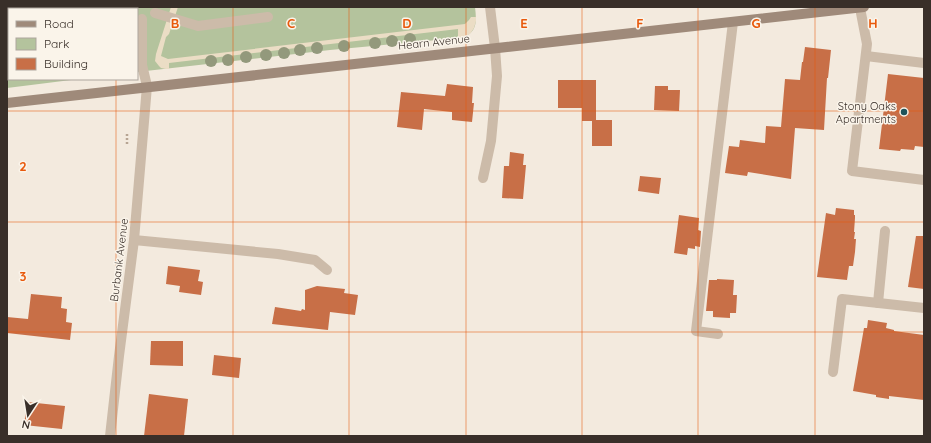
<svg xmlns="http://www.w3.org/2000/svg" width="931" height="443" font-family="Quicksand,sans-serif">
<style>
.green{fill:#b4c39d}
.plaza{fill:#ebddc5}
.building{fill:#c86f47}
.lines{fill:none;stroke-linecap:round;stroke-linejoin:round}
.path{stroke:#b7a593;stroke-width:2.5;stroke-dasharray:2 2;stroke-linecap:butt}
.service{stroke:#ccbba9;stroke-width:10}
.minor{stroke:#ccbba9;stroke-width:10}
.secondary{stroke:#9f8a7a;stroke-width:10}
.tree{fill:#93997c}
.grid{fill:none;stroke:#e8590c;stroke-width:1;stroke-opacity:0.55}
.poi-dot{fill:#1e535b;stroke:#faf4ea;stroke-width:1.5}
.labels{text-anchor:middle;stroke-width:3;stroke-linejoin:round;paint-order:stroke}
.street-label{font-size:11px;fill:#392f29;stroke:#faf4ea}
.poi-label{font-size:11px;fill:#392f29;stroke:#faf4ea;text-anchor:end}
.grid-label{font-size:13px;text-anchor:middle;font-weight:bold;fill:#e8590c;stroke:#faf4ea;stroke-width:3;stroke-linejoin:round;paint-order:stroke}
</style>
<rect width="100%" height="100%" fill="#f3eade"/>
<!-- green -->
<path class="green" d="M 7,7 L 475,7 C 477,23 477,35 458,38 L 330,50 L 137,72 L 137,9 L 9,9 L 9,79 L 79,79 L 7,88 Z"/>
<!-- plaza -->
<polygon class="plaza" points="171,7 178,7 169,34 166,37 161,56 168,59 465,24 469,20 471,17 476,17 476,21 474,28 470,34 463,38 458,38 458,29 169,63 169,69 166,69 161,68 159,66 155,61 156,54"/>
<!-- building -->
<g class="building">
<polygon points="805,47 831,50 828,78 827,78 824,130 795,128 791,179 748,172 747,176 725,173 729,146 739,147 740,140 765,143 766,126 781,127 785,79 800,80 802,62 803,62"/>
<polygon points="888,74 924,78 924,147 915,146 914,150 901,149 900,151 879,149"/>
<polygon points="558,80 596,80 596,120 612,120 612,146 592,146 592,121 582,121 582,108 558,108"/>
<polygon points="447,84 473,87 472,103 474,103 472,122 452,120 452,112 424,109 422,130 397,127 401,92 445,96"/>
<polygon points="655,86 668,86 668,90 680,90 679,111 654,110"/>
<polygon points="510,152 524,154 523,165 526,165 523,199 502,198 504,166 509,166"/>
<polygon points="640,176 661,178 659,194 638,191"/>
<polygon points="836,208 854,210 854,215 855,215 855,218 854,232 855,232 854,239 856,239 855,252 853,266 849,266 847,280 817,277 826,213 835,215"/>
<polygon points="679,215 699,218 698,230 701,231 700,247 695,246 695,249 688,248 687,255 674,253"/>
<polygon points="916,236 924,236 924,289 908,287"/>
<polygon points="168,266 200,270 198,281 203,282 201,295 179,292 180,286 166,284"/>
<polygon points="717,279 734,280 733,295 737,295 736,313 730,313 730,318 713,317 713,311 706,311 709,280 717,280"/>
<polygon points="317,286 345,289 344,293 358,295 355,315 330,312 328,330 272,324 275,307 301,311 302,309 305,310 305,290"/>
<polygon points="31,294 62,297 61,308 67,309 66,322 72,323 70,340 7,333 7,317 28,319"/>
<polygon points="868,320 887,323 886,328 894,330 894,331 924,335 924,400 889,396 889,399 876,397 876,395 853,391 864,328 867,328"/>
<polygon points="151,341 183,341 183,366 150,365"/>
<polygon points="214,355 241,358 239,378 212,375"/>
<polygon points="149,394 188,399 184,436 144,436"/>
<polygon points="27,402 65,406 62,429 24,425"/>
</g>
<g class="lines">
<!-- path -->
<polyline class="path" points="127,134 127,144"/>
<!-- service -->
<g class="service">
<polyline points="109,7 111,9"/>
<polyline points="155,13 198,26 268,17"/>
<polyline points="142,19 142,65 147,86"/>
<polyline points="483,178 491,141 497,76 495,48"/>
<polyline points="134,240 278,254 315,260 327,270"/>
<polyline points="878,303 885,231"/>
<polyline points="718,334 696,331 733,22"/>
<polyline points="833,372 842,299 924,308"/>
</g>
<!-- minor -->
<g class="minor">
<polyline points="490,7 495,48"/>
<polyline points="860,8 867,44 852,171 924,180"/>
<polyline points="866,56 924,63"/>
<polyline points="110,436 119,356 134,240 147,86"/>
</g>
<!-- secondary -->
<path class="secondary" d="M 7,103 C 293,70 579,39 864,7"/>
</g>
<!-- trees -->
<g class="tree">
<circle cx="410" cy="39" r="6"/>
<circle cx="392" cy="41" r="6"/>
<circle cx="375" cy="43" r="6"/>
<circle cx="344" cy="46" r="6"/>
<circle cx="317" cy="48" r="6"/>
<circle cx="300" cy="50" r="6"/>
<circle cx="284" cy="53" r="6"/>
<circle cx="266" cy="55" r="6"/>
<circle cx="246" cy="57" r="6"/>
<circle cx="228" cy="60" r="6"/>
<circle cx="211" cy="61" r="6"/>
</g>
<!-- grid -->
<path class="grid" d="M 116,7 L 116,9M 233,7 L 233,436M 349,7 L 349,436M 466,7 L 466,436M 582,7 L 582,436M 698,7 L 698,436M 815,7 L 815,436M 116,79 L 116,436M 7,111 L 924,111M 7,222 L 924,222M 7,332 L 924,332"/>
<!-- markers -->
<circle class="poi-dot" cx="904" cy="112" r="4"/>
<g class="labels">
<!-- street labels -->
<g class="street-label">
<text transform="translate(434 42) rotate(-6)" y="4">Hearn Avenue</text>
<text transform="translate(119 260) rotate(-83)" y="4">Burbank Avenue</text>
</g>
<!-- poi labels -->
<g class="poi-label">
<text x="896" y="110">Stony Oaks<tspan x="896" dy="13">Apartments</tspan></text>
</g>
</g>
<g class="grid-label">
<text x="175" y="28">B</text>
<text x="291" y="28">C</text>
<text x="407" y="28">D</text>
<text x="524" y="28">E</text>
<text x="640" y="28">F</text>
<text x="756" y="28">G</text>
<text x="873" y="28">H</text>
<text x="23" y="171">2</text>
<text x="23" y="281">3</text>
</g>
<!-- border -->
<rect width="931" height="443" fill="none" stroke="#392f29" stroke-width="16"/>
<!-- legend -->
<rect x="8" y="8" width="130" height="72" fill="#faf4ea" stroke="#ada59d"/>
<rect x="16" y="21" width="20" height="6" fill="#9f8a7a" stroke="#ada59d"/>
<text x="44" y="28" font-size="12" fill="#392f29">Road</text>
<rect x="16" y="38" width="20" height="12" fill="#b4c39d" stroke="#ada59d"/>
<text x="44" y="48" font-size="12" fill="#392f29">Park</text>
<rect x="16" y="58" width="20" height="12" fill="#c86f47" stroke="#ada59d"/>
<text x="44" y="68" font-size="12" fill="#392f29">Building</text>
<!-- north arrow -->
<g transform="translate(28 415) rotate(192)" stroke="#faf4ea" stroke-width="3" paint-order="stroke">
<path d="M0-3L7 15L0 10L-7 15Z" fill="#392f29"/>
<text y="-6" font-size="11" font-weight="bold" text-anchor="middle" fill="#392f29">N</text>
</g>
</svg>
